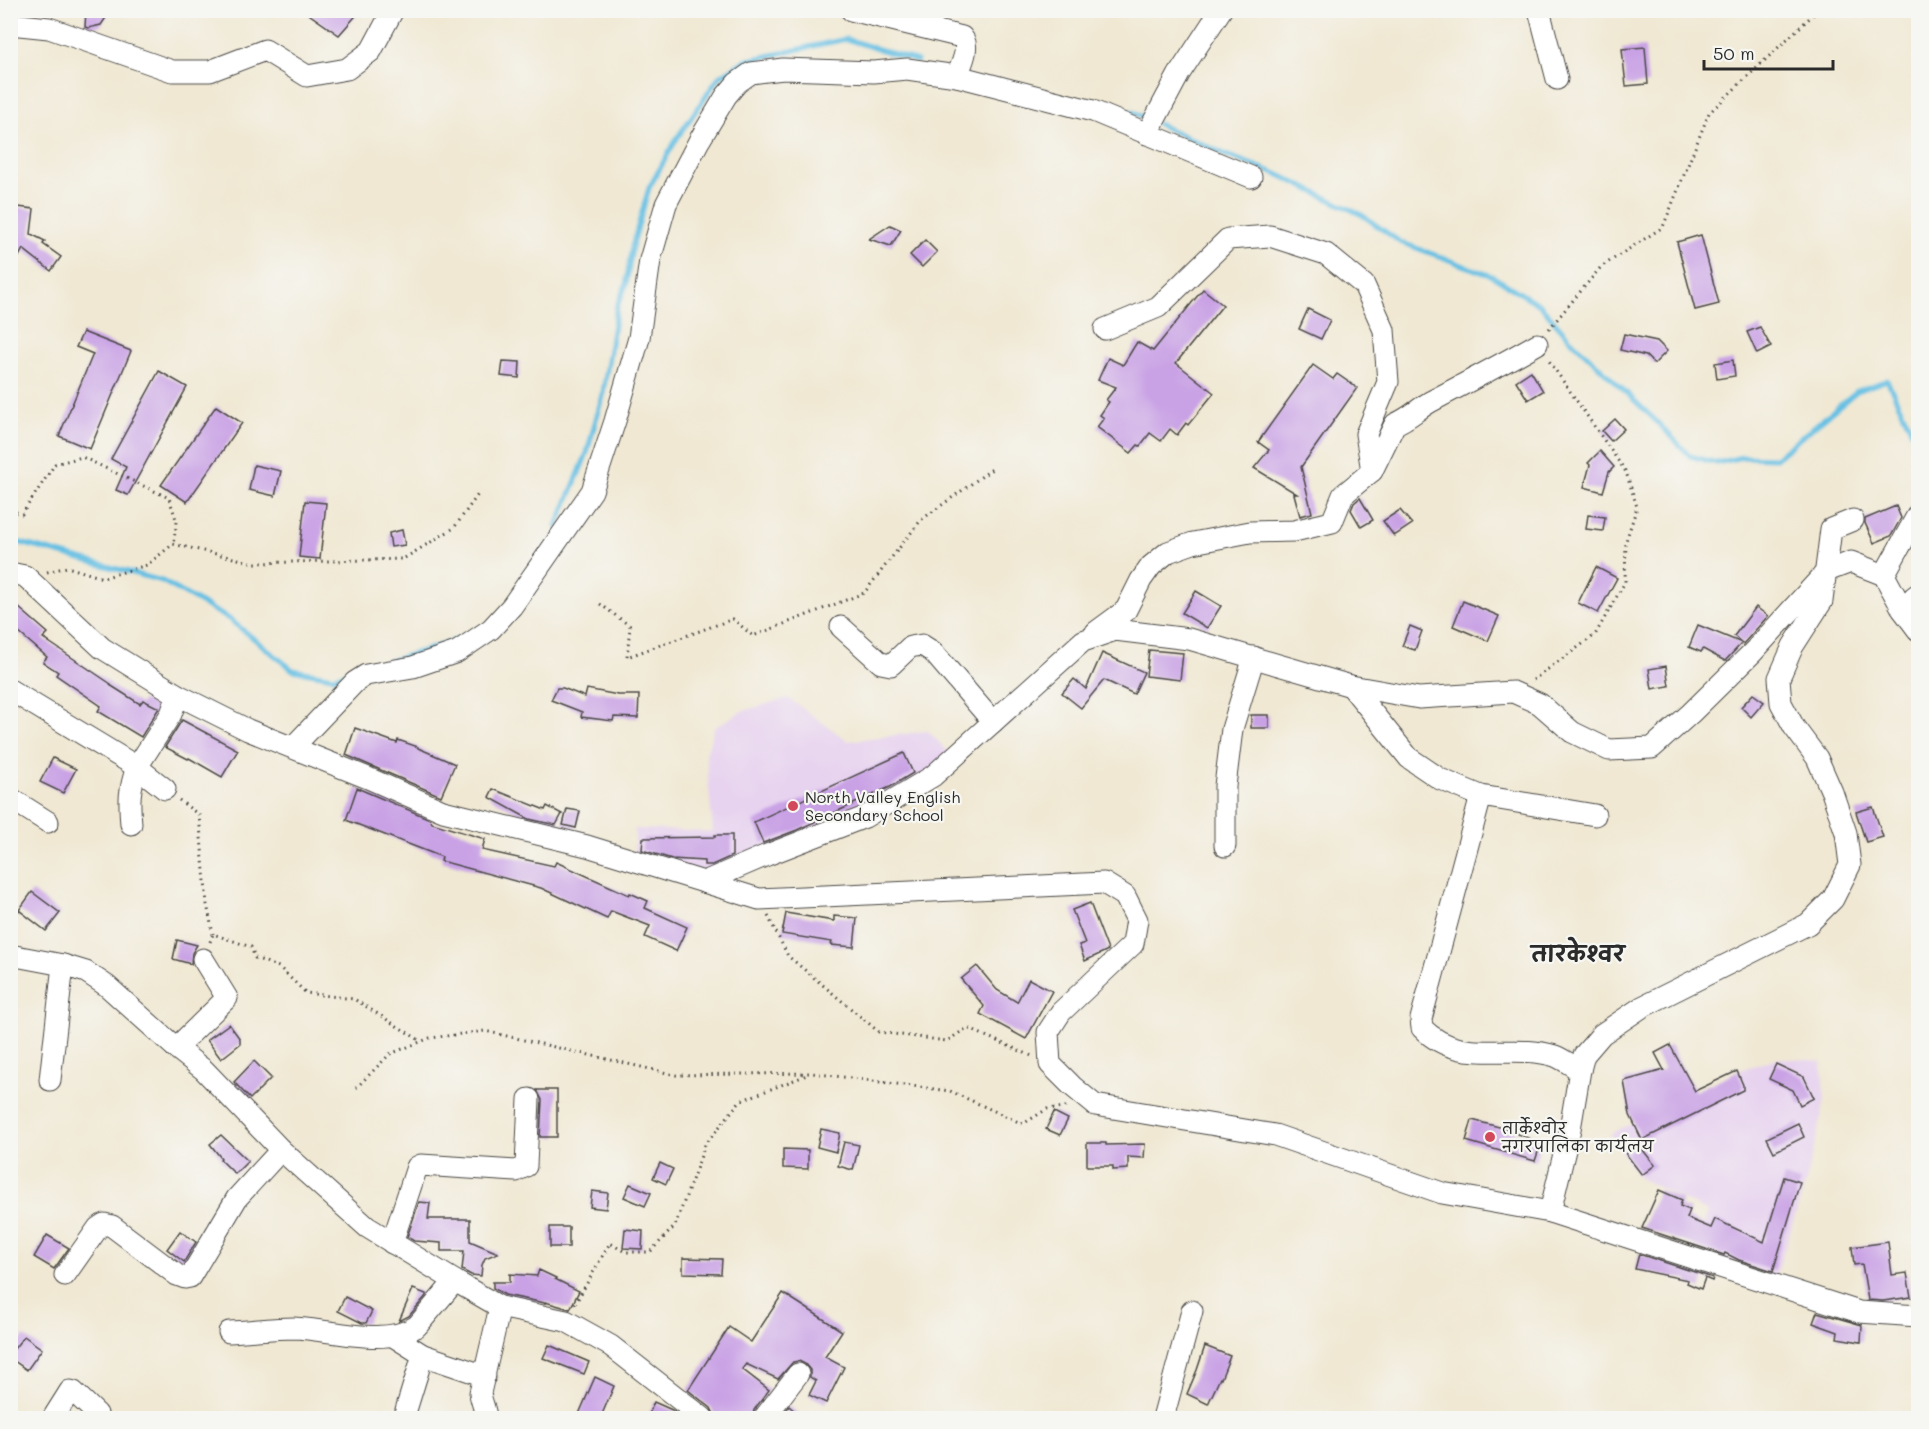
<svg xmlns="http://www.w3.org/2000/svg" width="1929" height="1429" font-family="Mali,'Playpen Sans Deva',sans-serif">
<style>
.built{fill:#e7d2ef}
.lines{fill:none;stroke-linecap:round;stroke-linejoin:round}
.stream{stroke:#66c0e3;stroke-width:5}
.building{fill:#c9a2e5}
.minor-casing{stroke:#494744;stroke-width:23}
.path{stroke:#494744;stroke-width:3;stroke-dasharray:1.5 4.5;stroke-linecap:butt}
.minor{stroke:#fff;stroke-width:21}
.poi-dot{fill:#d1495b;stroke:#f6f6f2;stroke-width:2}
.labels{text-anchor:middle;stroke-width:4.5;stroke-linejoin:round;paint-order:stroke}
.poi-label{font-size:16px;fill:#2b2b2b;stroke:#f6f6f2;text-anchor:start}
.district-label{font-size:22px;font-weight:bold;fill:#2b2b2b;stroke:#f6f6f2}
</style>
<rect width="100%" height="100%" fill="#f6f6f2"/>
<filter id="ink" filterUnits="userSpaceOnUse"><feTurbulence type="fractalNoise" baseFrequency=".0167" numOctaves="2"/><feDisplacementMap in="SourceGraphic" scale="12" xChannelSelector="R" yChannelSelector="G"/><feConvolveMatrix kernelMatrix="1 2 1 2 8 2 1 2 1" color-interpolation-filters="sRGB"/></filter>
<filter id="wash" filterUnits="userSpaceOnUse"><feTurbulence type="fractalNoise" baseFrequency=".008" numOctaves="4" result="noise"/><feDisplacementMap in="SourceGraphic" scale="24" xChannelSelector="R" yChannelSelector="G"/><feGaussianBlur stdDeviation="1.35" result="paint"/><feColorMatrix in="noise" values="0 0 0 0 0 0 0 0 0 0 0 0 0 0 0 0 0 1.4 0 .05"/><feComposite in="paint" operator="in"/></filter>
<g filter="url(#wash)">
<rect width="100%" height="100%" fill="#f0e8d3"/>
<!-- built -->
<g class="built">
<polygon points="788,698 848,741 928,731 955,759 926,783 731,872 634,866 635,829 713,832 706,755 714,728 740,712"/>
<polygon points="1778,1058 1821,1061 1825,1099 1806,1182 1775,1278 1695,1248 1708,1212 1638,1177 1610,1134 1737,1071"/>
</g>
<g class="lines">
<!-- stream -->
<g class="stream">
<polyline points="1104,106 1135,113 1150,120"/>
<polyline points="1158,124 1226,155 1275,173 1362,215 1400,242 1492,276 1540,305 1569,338 1657,422 1690,456 1717,463 1742,457 1776,458 1857,391 1887,380 1918,444"/>
<polyline points="557,526 587,453 603,393 617,306 626,285 632,247 649,188 677,138 719,77 744,61 846,39 917,61"/>
<polyline points="10,540 162,581 229,619 293,670 333,677 355,671"/>
<polyline points="387,662 449,643 461,638"/>
</g>
</g>
<g id="blocks">
<!-- building -->
<g class="building">
<polygon points="86,10 111,10 101,25 88,28 85,27"/>
<polygon points="303,10 361,10 339,35"/>
<polygon points="1645,47 1648,84 1626,86 1622,49"/>
<polygon points="10,206 34,209 31,234 45,241 43,244 61,257 51,271 23,249 10,273"/>
<polygon points="890,225 901,230 891,246 869,239"/>
<polygon points="1701,235 1719,304 1695,310 1677,242"/>
<polygon points="925,240 937,252 922,267 910,255"/>
<polygon points="1203,289 1223,305 1176,363 1214,393 1188,425 1186,423 1177,435 1170,429 1161,441 1150,433 1140,446 1138,445 1131,453 1097,427 1104,418 1100,415 1109,402 1106,400 1116,387 1098,380 1108,358 1123,365 1137,342 1153,351"/>
<polygon points="1308,309 1330,320 1321,339 1299,329"/>
<polygon points="1760,327 1771,347 1757,354 1747,332"/>
<polygon points="83,332 131,351 90,449 59,436 93,354 76,347"/>
<polygon points="1624,334 1657,341 1667,351 1654,364 1646,356 1620,350"/>
<polygon points="1733,360 1735,376 1717,379 1715,363"/>
<polygon points="503,361 520,362 519,378 501,376"/>
<polygon points="1313,365 1333,379 1337,374 1357,388 1301,467 1312,513 1300,516 1294,494 1297,494 1254,468 1269,450 1258,442"/>
<polygon points="159,371 187,387 128,495 116,490 126,467 111,459"/>
<polygon points="1531,371 1543,391 1528,400 1516,381"/>
<polygon points="216,406 242,423 187,502 161,485"/>
<polygon points="1615,419 1624,429 1611,441 1602,431"/>
<polygon points="1600,451 1614,467 1609,472 1603,492 1584,487 1590,465 1588,463"/>
<polygon points="254,465 281,471 275,496 249,490"/>
<polygon points="1360,498 1373,520 1361,527 1351,510 1354,503"/>
<polygon points="305,501 326,503 320,559 299,557"/>
<polygon points="1896,506 1901,518 1891,536 1874,543 1865,523 1865,519"/>
<polygon points="1400,510 1412,524 1394,536 1383,521"/>
<polygon points="1588,515 1605,517 1603,531 1586,529"/>
<polygon points="402,530 405,545 391,547 389,533"/>
<polygon points="1596,567 1617,578 1598,613 1578,603"/>
<polygon points="1196,591 1221,606 1207,628 1182,613"/>
<polygon points="10,600 48,633 43,638 111,684 110,685 140,704 143,700 159,708 141,737 98,711 101,706 56,675 58,672 43,662 47,657 10,625"/>
<polygon points="1463,601 1499,616 1488,641 1453,626"/>
<polygon points="1756,607 1768,616 1743,644 1734,636"/>
<polygon points="1698,625 1742,643 1725,661 1703,649 1701,652 1689,647"/>
<polygon points="1410,626 1422,631 1415,650 1402,646"/>
<polygon points="1149,650 1183,653 1180,680 1146,676"/>
<polygon points="1102,653 1144,672 1134,694 1104,680 1081,708 1062,693 1074,679 1086,689"/>
<polygon points="1666,666 1669,686 1652,689 1649,669"/>
<polygon points="557,688 563,688 585,697 587,689 618,695 639,695 638,718 614,717 613,721 581,717 582,712 551,700"/>
<polygon points="1753,694 1764,702 1751,717 1741,707"/>
<rect x="1251" y="715" width="18" height="13"/>
<polygon points="182,720 238,750 222,777 189,758 188,759 165,747"/>
<polygon points="355,728 397,743 398,740 418,747 418,748 455,764 441,796 346,755"/>
<polygon points="904,753 913,773 890,787 797,830 763,843 754,822"/>
<polygon points="53,758 76,769 63,793 40,782"/>
<polygon points="357,788 430,819 432,823 485,839 482,850 554,866 556,862 629,895 630,893 648,901 645,908 687,927 676,951 645,937 650,926 611,911 607,919 541,888 441,861 442,857 346,820"/>
<polygon points="493,789 545,810 547,806 562,814 556,825 529,819 489,797"/>
<polygon points="1873,807 1883,837 1866,842 1856,812"/>
<polygon points="567,809 580,811 576,828 563,825"/>
<polygon points="715,835 732,835 732,856 712,865 704,865 704,861 672,859 642,850 643,838 715,837"/>
<polygon points="32,892 60,913 46,931 19,910"/>
<polygon points="1090,903 1108,950 1085,961 1079,945 1085,943 1072,910"/>
<polygon points="786,913 834,921 834,916 857,918 854,947 831,945 832,942 782,934"/>
<polygon points="177,940 197,945 192,953 191,964 173,959"/>
<polygon points="977,966 997,990 1017,1002 1029,979 1052,991 1026,1039 980,1014 984,1006 961,979"/>
<polygon points="229,1024 240,1039 240,1044 221,1059 207,1040"/>
<polygon points="1670,1045 1695,1091 1737,1071 1743,1085 1743,1090 1642,1140 1630,1115 1624,1081 1664,1070 1655,1053"/>
<polygon points="254,1061 271,1078 250,1099 234,1082"/>
<polygon points="1776,1064 1804,1077 1814,1098 1800,1105 1793,1090 1769,1079"/>
<polygon points="537,1090 557,1090 557,1137 540,1137 542,1100"/>
<polygon points="1054,1112 1068,1119 1060,1135 1046,1129"/>
<polygon points="1472,1120 1515,1131 1515,1133 1541,1143 1535,1161 1466,1141"/>
<polygon points="1798,1123 1804,1137 1774,1152 1767,1138"/>
<polygon points="821,1129 840,1133 836,1152 817,1147"/>
<polygon points="221,1135 248,1161 235,1174 220,1159 221,1158 210,1144"/>
<polygon points="844,1142 859,1145 853,1170 838,1166"/>
<polygon points="1087,1143 1106,1143 1106,1145 1145,1144 1144,1158 1128,1157 1128,1169 1113,1170 1113,1166 1087,1166"/>
<polygon points="1638,1144 1655,1165 1642,1175 1626,1154"/>
<polygon points="783,1149 808,1150 808,1169 783,1168"/>
<polygon points="660,1163 673,1169 666,1184 653,1178"/>
<polygon points="1784,1177 1800,1182 1773,1271 1739,1260 1725,1253 1724,1255 1642,1228 1659,1190 1682,1200 1680,1206 1690,1210 1687,1218 1711,1228 1715,1219 1764,1242"/>
<polygon points="630,1184 651,1193 645,1206 624,1197"/>
<polygon points="592,1191 608,1193 606,1209 590,1207"/>
<polygon points="419,1202 430,1203 428,1219 470,1219 470,1241 498,1253 485,1258 482,1265 481,1276 471,1275 462,1270 464,1251 441,1251 441,1243 414,1241 407,1237"/>
<rect x="550" y="1227" width="19" height="20"/>
<polygon points="625,1229 643,1231 642,1249 623,1248"/>
<polygon points="180,1231 196,1242 184,1262 167,1249"/>
<polygon points="47,1235 69,1248 54,1269 34,1257"/>
<polygon points="1888,1242 1892,1275 1907,1273 1911,1297 1883,1301 1868,1300 1862,1264 1854,1265 1852,1247"/>
<polygon points="1639,1254 1713,1278 1712,1281 1705,1278 1701,1289 1687,1283 1688,1280 1635,1269"/>
<polygon points="683,1258 722,1259 721,1274 683,1273"/>
<polygon points="539,1270 556,1278 555,1279 579,1291 570,1309 545,1302 545,1303 505,1295 493,1288 493,1282 510,1282 510,1274 537,1276"/>
<polygon points="413,1289 426,1294 426,1296 409,1316 399,1321"/>
<polygon points="783,1293 842,1331 825,1357 844,1367 826,1403 809,1395 816,1381 810,1377 810,1370 805,1364 799,1361 793,1362 778,1379 746,1364 742,1369 769,1390 754,1410 752,1419 719,1419 715,1416 711,1408 688,1390 729,1327 751,1342"/>
<polygon points="345,1297 372,1311 366,1323 362,1323 338,1311"/>
<polygon points="1817,1312 1862,1325 1861,1342 1837,1338 1838,1332 1813,1323"/>
<polygon points="24,1336 42,1349 27,1370 10,1358 10,1354"/>
<polygon points="549,1345 589,1362 584,1374 543,1358"/>
<polygon points="1205,1346 1230,1356 1221,1379 1220,1378 1208,1404 1187,1394 1197,1370"/>
<polygon points="595,1377 614,1386 600,1419 590,1419 579,1414"/>
<polygon points="654,1402 672,1410 683,1419 647,1419"/>
<polygon points="789,1406 804,1419 780,1419"/>
</g>
</g>
</g>
<g filter="url(#ink)">
<use href="#blocks" fill-opacity="0" stroke="#494744" stroke-width="1.5"/>
<g class="lines">
<!-- minor casing -->
<g class="minor-casing">
<g id="minor">
<path d="M 851,10 L 962,37 C 971,47 961,65 957,76"/>
<polyline points="1539,10 1557,79"/>
<polyline points="10,24 49,28 172,71 210,71 265,50 307,76 347,69 371,51 393,10"/>
<polyline points="1147,134 1179,74 1221,10"/>
<path d="M 1105,329 L 1158,307 L 1228,239 L 1270,236 L 1326,254 L 1364,285 L 1384,330 L 1388,382 L 1366,434 L 1372,471 L 1395,424 C 1408,419 1418,409 1430,402 C 1466,383 1502,364 1537,344"/>
<polyline points="10,573 25,576 102,648 178,695 248,730 368,778 443,811 587,846 759,899 1104,883 1125,896 1137,920 1133,944 1061,1012 1048,1032 1050,1064 1072,1086 1095,1105 1275,1135 1442,1193 1550,1212 1859,1312 1918,1316"/>
<polyline points="1884,575 1918,514"/>
<polyline points="1903,610 1914,597 1918,594"/>
<polyline points="841,627 881,663 891,665 910,647 922,645 933,652 993,722"/>
<polyline points="1096,632 1126,610 1141,580 1151,566 1168,552 1193,543 1250,532 1294,531 1332,522 1343,495 1372,471"/>
<polyline points="1351,686 1409,758 1440,779 1481,796 1595,815"/>
<polyline points="10,690 137,767 171,714 178,695"/>
<polyline points="293,747 355,682 366,675 413,667 457,652 491,629 512,606 592,491 615,421 639,338 650,260 666,204 699,141 726,96 737,83 751,73 783,69 874,72 907,69 957,76 1093,111 1251,177"/>
<path d="M 1481,796 L 1421,1019 L 1422,1028 C 1460,1067 1510,1042 1555,1056 C 1563,1059 1572,1066 1580,1070 L 1570,1129 L 1550,1212"/>
<polyline points="10,798 48,822"/>
<path d="M 131,824 C 129,800 129,790 137,767 L 165,789"/>
<polyline points="1225,846 1225,786 1232,729 1254,657"/>
<polyline points="704,882 767,855 865,817 933,776 1083,641 1115,630 1189,639 1351,686 1419,698 1513,692 1540,704 1572,732 1609,750 1652,748 1691,713 1753,652 1827,571 1851,562 1884,575 1903,610 1918,630"/>
<polyline points="10,955 63,965 86,972 107,986 176,1048 204,1070 281,1150 367,1227 455,1281 500,1307 566,1321 611,1346 703,1418"/>
<polyline points="176,1048 227,998 203,959"/>
<polyline points="1580,1070 1584,1055 1602,1034 1642,1007 1808,924 1833,899 1850,865 1846,833 1832,792 1817,758 1794,727 1781,703 1779,678 1793,646 1822,601 1831,529 1853,520"/>
<polyline points="50,1080 63,965"/>
<polyline points="392,1243 417,1167 421,1165 516,1171 526,1166 529,1099"/>
<polyline points="65,1275 98,1228 104,1224 112,1226 177,1275 185,1278 190,1277 237,1198 281,1150"/>
<path d="M 229,1332 C 251,1331 273,1328 294,1328 C 330,1329 385,1348 417,1326 L 455,1281"/>
<polyline points="393,1336 423,1355 485,1376"/>
<polyline points="406,1410 423,1355"/>
<polyline points="53,1418 70,1391 74,1392 97,1414"/>
<path d="M 486,1418 C 486,1410 481,1402 480,1393 L 500,1307"/>
<polyline points="764,1418 798,1374"/>
<polyline points="1163,1418 1192,1311"/>
</g>
</g>
<!-- path -->
<g class="path">
<polyline points="1549,329 1601,267 1663,227 1709,113 1818,10"/>
<polyline points="10,510 22,514 55,464 82,457 169,498 177,522 173,544"/>
<polyline points="47,572 67,567 103,578 147,565 173,544 255,563 403,559 454,528 479,493"/>
<polyline points="600,604 630,626 627,657 733,619 753,636 864,593 921,520 992,469"/>
<polyline points="1533,680 1595,635 1625,582 1626,541 1637,507 1626,472 1547,358"/>
<polyline points="179,800 199,815 207,904 213,934"/>
<polyline points="768,916 788,956 879,1032 947,1041 967,1028 1032,1056"/>
<polyline points="210,942 213,934 251,947 255,958 279,967 306,993 354,999 421,1041"/>
<polyline points="356,1088 390,1054 430,1038 485,1031 676,1075 812,1073 950,1091 1023,1124 1047,1109 1067,1107"/>
<polyline points="575,1304 610,1243 625,1252 650,1252 675,1226 705,1145 740,1101 807,1075"/>
</g>
<!-- minor -->
<use href="#minor" class="minor"/>
</g>
</g>
<!-- markers -->
<g class="poi-dot">
<circle cx="793" cy="806" r="6"/>
<circle cx="1490" cy="1137" r="6"/>
</g>
<g class="labels">
<!-- poi labels -->
<g class="poi-label">
<text x="805" y="803">North Valley English<tspan x="805" dy="18">Secondary School</tspan></text>
<text x="1502" y="1134">तार्केश्वोर<tspan x="1502" dy="18">नगरपालिका कार्यलय</tspan></text>
</g>
<!-- district labels -->
<g class="district-label">
<text x="1578" y="962">तारकेश्वर</text>
</g>
</g>
<!-- margin -->
<rect width="1929" height="1429" fill="none" stroke="#f6f6f2" stroke-width="36"/>
<!-- scale -->
<path d="M1704 60v9h129v-9" fill="none" stroke="#2b2b2b" stroke-width="3"/>
<text x="1713" y="60" font-size="18" fill="#2b2b2b" stroke="#f6f6f2" stroke-width="4.5" paint-order="stroke">50 m</text>
</svg>
